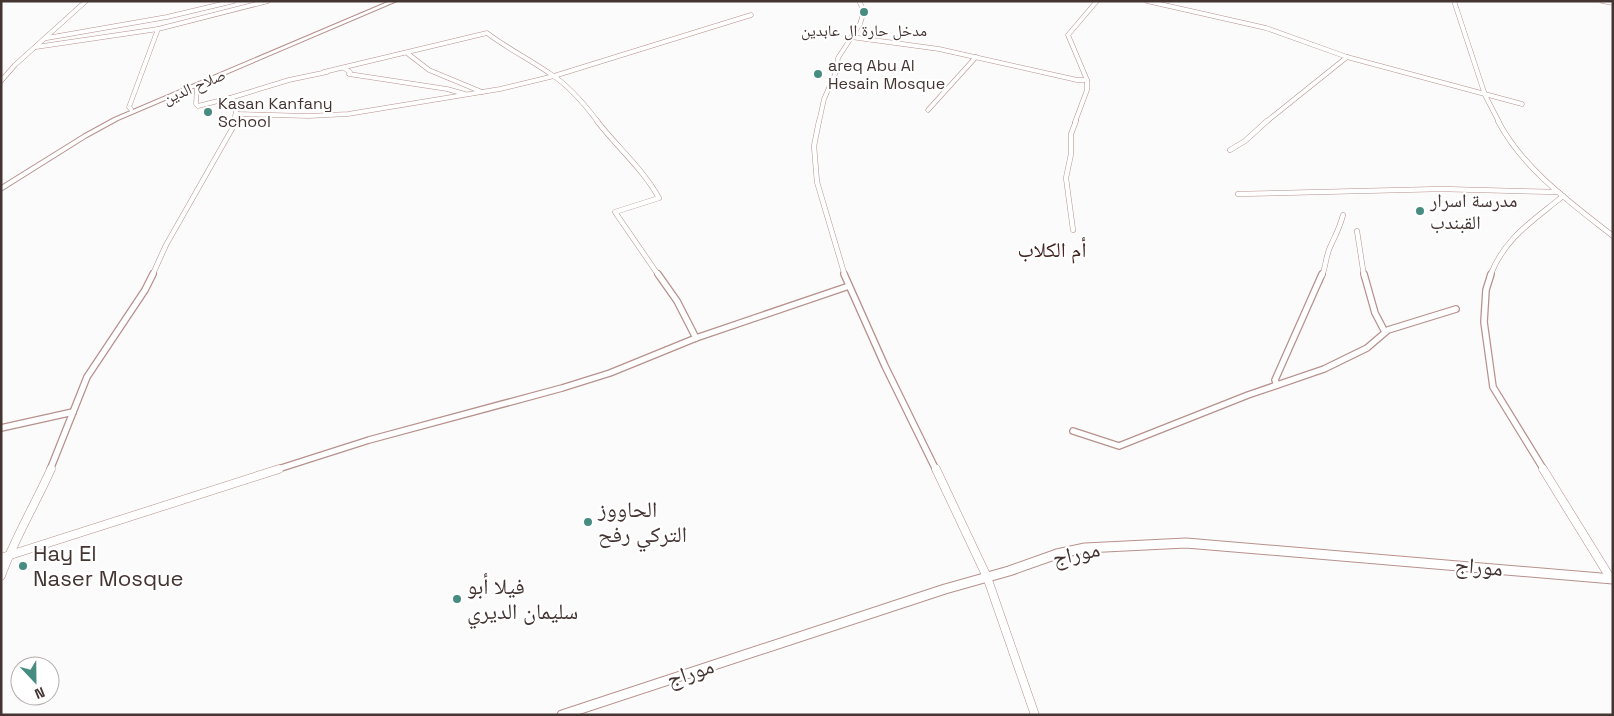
<svg xmlns="http://www.w3.org/2000/svg" width="1614" height="716" font-family="'Space Grotesk','Noto Naskh Arabic',sans-serif">
<style>
.lines{fill:none;stroke-linecap:round;stroke-linejoin:round}
.minor-far3-casing{stroke:#b7918d;stroke-width:5}
.minor-far2-casing{stroke:#b7918d;stroke-width:5.5}
.minor-far1-casing{stroke:#b7918d;stroke-width:8}
.minor-casing{stroke:#b7918d;stroke-width:9}
.secondary-casing{stroke:#b7918d;stroke-width:11}
.trunk-casing{stroke:#b7918d;stroke-width:2}
.minor-far3{stroke:#fff;stroke-width:4}
.minor-far2{stroke:#fff;stroke-width:4.5}
.minor-far1{stroke:#fff;stroke-width:5.5}
.minor{stroke:#fff;stroke-width:8}
.secondary{stroke:#fff;stroke-width:9}
.trunk{fill:#fff;fill-rule:evenodd}
.poi-dot{fill:#478c81;stroke:#fff;stroke-width:2}
.labels{text-anchor:middle;stroke-width:4.5;stroke-linejoin:round;paint-order:stroke}
.far-poi-label{font-size:16px;fill:#443432;stroke:#fff;text-anchor:start}
.far-street-label{font-size:16px;fill:#443432;stroke:#fff}
.poi-label{font-size:19px;fill:#443432;stroke:#fff;text-anchor:start}
.quarter-label{font-size:21px;fill:#422422;stroke:#fff}
.near-poi-label{font-size:22px;fill:#443432;stroke:#fff;text-anchor:start}
.near-street-label{font-size:22px;fill:#443432;stroke:#fff}
</style>
<rect width="100%" height="100%" fill="#fbfbfb"/>
<g class="lines">
<!-- minor-far3 casing -->
<g class="minor-far3-casing">
<g id="minor-far3">
<polyline points="1147,1 1266,28 1347,57 1522,104"/>
<polyline points="1454,1 1485,95 1499,122"/>
<polyline points="1602,1 1613,3"/>
<polyline points="851,37 939,49 1077,80 1087,80"/>
<polyline points="47,38 167,17 234,1"/>
<polyline points="36,47 158,29 268,1"/>
<polyline points="407,53 429,70 482,92"/>
<polyline points="344,68 350,72 349,74 447,89 465,94"/>
<path d="M 324,72 L 487,33 C 508,49 531,60 552,75 C 569,86 586,106 598,122"/>
<polyline points="1,81 15,65 86,1"/>
<polyline points="197,86 196,104 198,106 230,98 236,111 234,122"/>
<polyline points="230,98 289,80 327,72"/>
<polyline points="131,109 129,107 158,29"/>
<polyline points="928,110 976,57"/>
<polyline points="236,114 309,116 348,114 500,89 554,76 751,15"/>
<polyline points="819,122 824,99 836,72 838,58 860,24 864,11 859,1"/>
<polyline points="1075,122 1087,90 1087,80 1068,35 1097,1"/>
<polyline points="1266,122 1347,57"/>
</g>
</g>
<!-- minor-far2 casing -->
<g class="minor-far2-casing">
<g id="minor-far2">
<path d="M 597,121 C 617,147 643,169 659,198 L 615,212 L 659,276"/>
<polyline points="819,121 814,146 817,182 845,276"/>
<path d="M 1498,121 C 1523,169 1571,203 1613,236"/>
<polyline points="1230,150 1245,141 1267,121"/>
<polyline points="1238,194 1441,189 1558,192"/>
<polyline points="1073,230 1066,178 1071,154 1071,134 1076,121"/>
<polyline points="1357,231 1364,276"/>
<polyline points="152,276 166,245 232,129 234,121"/>
<path d="M 1322,276 C 1326,266 1326,254 1331,245 C 1336,234 1340,227 1343,215"/>
<path d="M 1490,276 C 1505,237 1533,221 1563,196"/>
</g>
</g>
<!-- minor-far1 casing -->
<g class="minor-far1-casing">
<g id="minor-far1">
<polyline points="658,274 677,301 696,338"/>
<polyline points="844,274 885,366 936,470"/>
<polyline points="1364,274 1375,313 1385,332"/>
<polyline points="1491,274 1486,290 1484,322 1493,387 1544,470"/>
<polyline points="1277,385 1275,380 1322,274"/>
<polyline points="1,428 73,412"/>
<polyline points="1073,431 1119,446 1248,395 1324,369 1367,348 1388,330 1456,309"/>
<polyline points="50,470 87,377 145,290 153,274"/>
<polyline points="275,470 369,440 562,388 610,373 696,338 849,286"/>
</g>
</g>
<!-- minor casing -->
<g class="minor-casing">
<g id="minor">
<polyline points="936,469 987,577 1035,715"/>
<polyline points="1543,469 1611,579"/>
<polyline points="1,558 279,469"/>
<path d="M 1,576 C 14,539 35,505 51,469"/>
</g>
</g>
<!-- secondary casing -->
<g class="secondary-casing">
<polyline id="secondary" points="562,715 945,589 1009,571 1057,554 1085,548 1186,543 1613,579"/>
</g>
<!-- trunk casing -->
<g class="trunk-casing">
<polygon id="trunk" points="390,1 397,1 118,120 87,137 1,191 1,186 83,135 114,118"/>
</g>
<!-- minor-far3 -->
<use href="#minor-far3" class="minor-far3"/>
<!-- minor-far2 -->
<use href="#minor-far2" class="minor-far2"/>
<!-- minor-far1 -->
<use href="#minor-far1" class="minor-far1"/>
<!-- minor -->
<use href="#minor" class="minor"/>
<!-- secondary -->
<use href="#secondary" class="secondary"/>
<!-- trunk -->
<use href="#trunk" class="trunk"/>
</g>
<!-- markers -->
<g class="poi-dot">
<circle cx="864" cy="12" r="5"/>
<circle cx="818" cy="74" r="5"/>
<circle cx="208" cy="112" r="5"/>
<circle cx="1420" cy="211" r="5"/>
<circle cx="588" cy="522" r="5"/>
<circle cx="23" cy="566" r="5"/>
<circle cx="457" cy="599" r="5"/>
</g>
<g class="labels">
<!-- far-poi labels -->
<g class="far-poi-label">
<text x="864" y="36" text-anchor="middle">مدخل حارة ال عابدين</text>
<text x="828" y="71">areq Abu Al<tspan x="828" dy="18">Hesain Mosque</tspan></text>
<text x="218" y="109">Kasan Kanfany<tspan x="218" dy="18">School</tspan></text>
</g>
<!-- far-street labels -->
<g class="far-street-label">
<text transform="translate(194 86) rotate(-23)" y="6">صلاح الدين</text>
</g>
<!-- poi labels -->
<g class="poi-label">
<text x="1430" y="207">مدرسة اسرار<tspan x="1430" dy="22">القبندب</tspan></text>
</g>
<!-- quarter labels -->
<g class="quarter-label">
<text x="1052" y="257">أم الكلاب</text>
</g>
<!-- near-poi labels -->
<g class="near-poi-label">
<text x="598" y="517">الحاووز<tspan x="598" dy="25">التركي رفح</tspan></text>
<text x="33" y="561">Hay El<tspan x="33" dy="25">Naser Mosque</tspan></text>
<text x="467" y="594">فيلا أبو<tspan x="467" dy="25">سليمان الديري</tspan></text>
</g>
<!-- near-street labels -->
<g class="near-street-label">
<text transform="translate(1076 553) rotate(-12)" y="8">موراج</text>
<text transform="translate(1479 566) rotate(5)" y="8">موراج</text>
<text transform="translate(690 672) rotate(-18)" y="8">موراج</text>
</g>
</g>
<!-- border -->
<rect width="1614" height="716" fill="none" stroke="#443432" stroke-width="5"/>
<!-- north arrow -->
<g transform="translate(35 681) rotate(158)"><circle r="24" fill="#ffffff" stroke="#b4aead"/>
<path d="M0-4L9 19L0 12L-9 19Z" fill="#478c81"/>
<text y="-8" font-size="14" font-weight="bold" text-anchor="middle" fill="#443432">N</text>
</g>
</svg>
